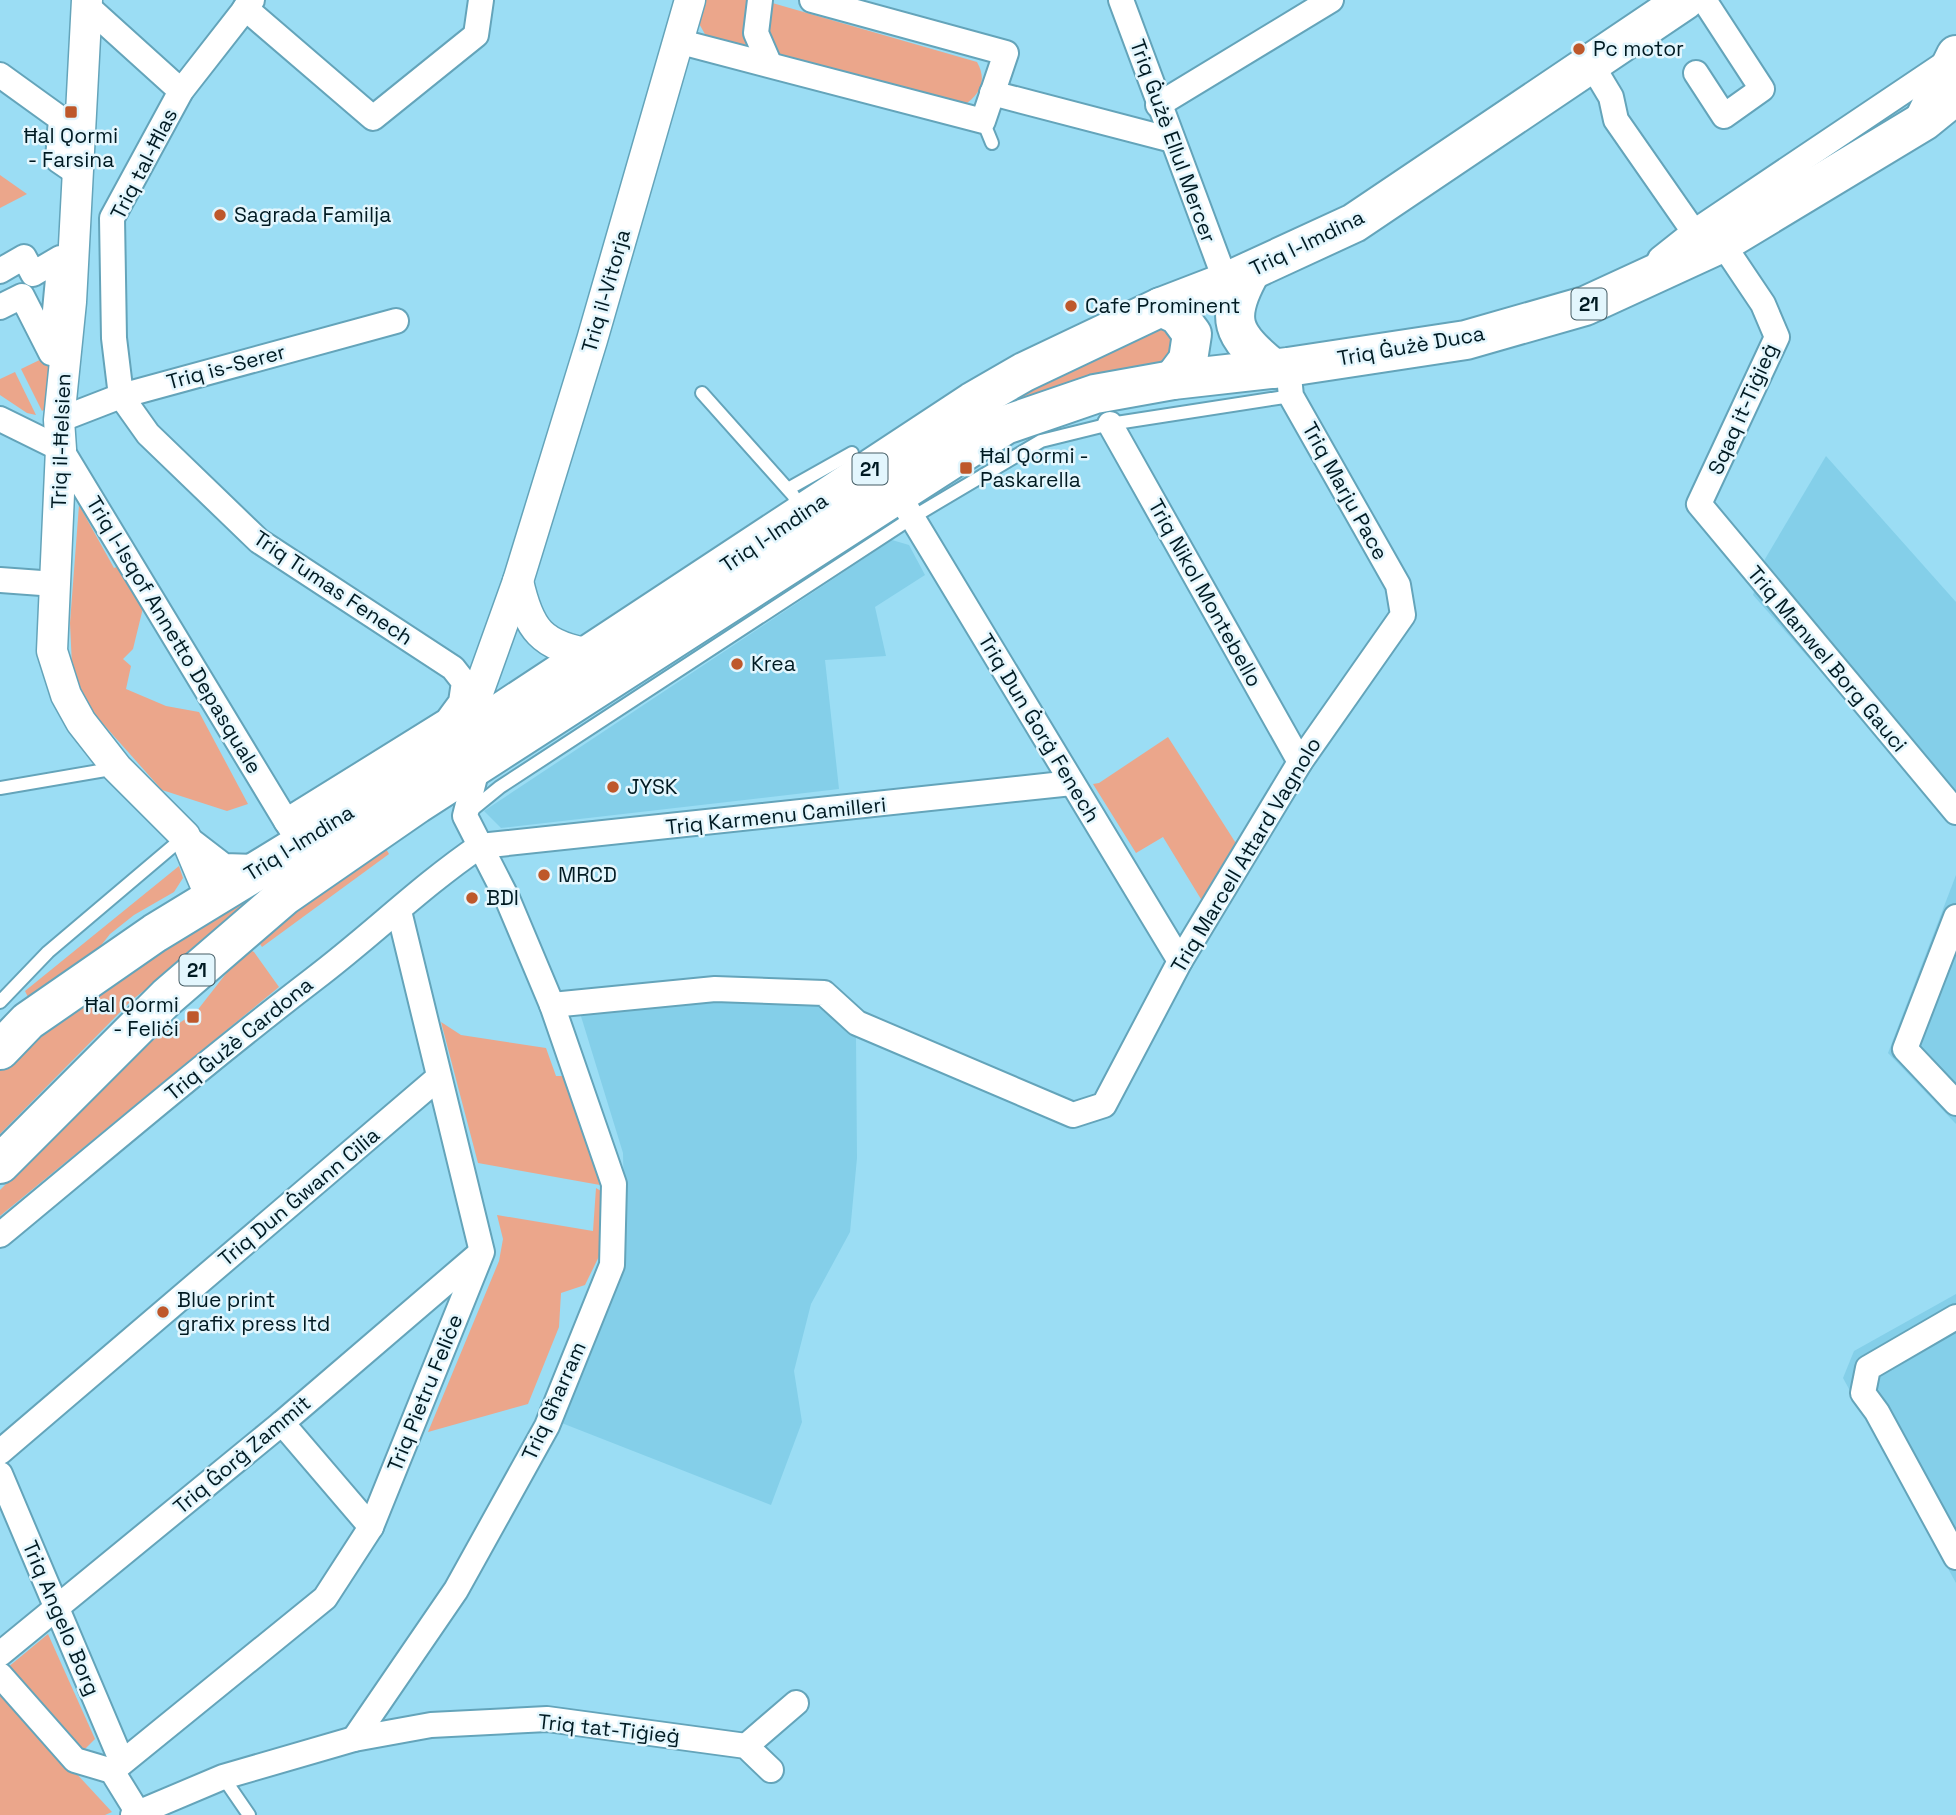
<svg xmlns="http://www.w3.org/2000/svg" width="1956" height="1815" font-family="'Space Grotesk',sans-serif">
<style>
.built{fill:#84cfe9}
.green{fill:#eba68b}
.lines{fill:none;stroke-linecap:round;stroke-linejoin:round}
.service-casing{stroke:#64a4ba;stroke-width:16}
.minor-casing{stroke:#64a4ba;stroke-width:28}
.tertiary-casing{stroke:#64a4ba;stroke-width:33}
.trunk-casing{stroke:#64a4ba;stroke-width:42}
.service{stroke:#fff;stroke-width:12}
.minor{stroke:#fff;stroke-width:24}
.tertiary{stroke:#fff;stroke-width:30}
.trunk{stroke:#fff;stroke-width:38}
.poi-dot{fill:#be582b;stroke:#e3f6fd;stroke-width:2.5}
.labels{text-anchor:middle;stroke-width:5;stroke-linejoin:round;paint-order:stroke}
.shield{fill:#e3f6fd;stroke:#445c64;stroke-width:2}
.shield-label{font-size:19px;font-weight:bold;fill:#001a22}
.poi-label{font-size:21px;fill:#001a22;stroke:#e3f6fd;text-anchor:start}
.street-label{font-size:21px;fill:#001a22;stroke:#e3f6fd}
</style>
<rect width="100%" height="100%" fill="#9bddf4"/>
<!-- built -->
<g class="built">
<polygon points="1826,456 1956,602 1956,825 1753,595 1765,559"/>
<polygon points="892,540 909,545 925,575 875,607 886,656 825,660 839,789 501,828 484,811"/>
<polygon points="1956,875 1956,1124 1888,1053"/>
<polygon points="682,998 825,1002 853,1028 856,1038 857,1158 850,1232 811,1304 794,1371 802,1422 771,1505 554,1420 624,1203 623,1153 580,1013"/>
<polygon points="1956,1294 1956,1583 1843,1378 1854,1351"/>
</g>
<!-- green -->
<g class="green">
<path d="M 702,0 L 762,0 L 977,62 C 987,80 981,94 964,105 L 706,36 L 697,20 Z"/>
<polygon points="0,175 27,194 0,208"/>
<polygon points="1159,327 1174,335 1179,351 1159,368 1091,377 276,887 132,1000 0,1134 0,1067 63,1012 1032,380"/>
<polygon points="56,352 47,408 42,411 21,369"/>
<polygon points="15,372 36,415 27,413 0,395 0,379"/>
<polygon points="79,505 114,568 119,566 143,608 133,649 123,659 131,666 126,689 166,706 199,712 248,804 227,811 162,790 88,707 72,666 70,623"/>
<polygon points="1168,737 1239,848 1204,904 1163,837 1136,853 1093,784 1099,783"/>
<polygon points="385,847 389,854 262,947 256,938"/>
<polygon points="179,866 183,878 174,892 134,915 110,934 95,953 28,997 25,991"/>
<polygon points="246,948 254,952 279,987 0,1216 0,1190 143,1047 196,1012"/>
<polygon points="441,1022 461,1035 546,1048 556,1076 565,1076 600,1185 478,1163"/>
<polygon points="596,1188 601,1191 606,1242 585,1285 561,1293 559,1327 528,1404 428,1432 499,1261 503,1239 497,1215 593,1231"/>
<polygon points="48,1634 95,1739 82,1752 7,1668"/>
<polygon points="0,1691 112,1812 105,1815 0,1815"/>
</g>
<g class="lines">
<!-- service casing -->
<g class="service-casing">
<g id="service">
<polyline points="983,121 992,143"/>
<polyline points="702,393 793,495 801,510"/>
<polyline points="788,489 852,453"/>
<polyline points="0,788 117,768"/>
<polyline points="468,813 500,787 913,517 1041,441 1110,424 1291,396"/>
<polyline points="0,1002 48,952 185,836"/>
<polyline points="223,1777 249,1815"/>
</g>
</g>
<!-- minor casing -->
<g class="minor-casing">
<g id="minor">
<polyline points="252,0 181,91 112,218 114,338 121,396 148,434 259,541 453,668 464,682 461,702 447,721 286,821 301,844"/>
<polyline points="760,0 756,33 769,63"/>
<polyline points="1121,0 1226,282"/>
<polyline points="87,6 181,91"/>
<polyline points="245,8 373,118 476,35 481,0"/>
<polyline points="677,41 983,121 1006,53 812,0"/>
<polyline points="1590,62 1611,97 1616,120 1694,232"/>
<polyline points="1696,73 1724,116 1762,89 1704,0"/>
<polyline points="0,75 61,119 58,160 77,173"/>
<polyline points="992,93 1172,140"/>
<polyline points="1158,105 1331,0"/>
<polyline points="1722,243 1763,304 1777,337 1699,504 1956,812"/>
<polyline points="1660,259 1694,232 1950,60"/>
<polyline points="0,271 24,257 33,274 60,258 51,353 22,296 0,307"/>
<polyline points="0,419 61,449 286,821"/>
<polyline points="59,420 121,396 396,321"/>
<polyline points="1110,424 1300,762"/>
<polyline points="898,494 1180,961"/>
<polyline points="0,580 55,584"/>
<polyline points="185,836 224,866 258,867"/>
<polyline points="480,846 1072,783"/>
<polyline points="1956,917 1905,1049 1956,1103"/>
<polyline points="552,1005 715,989 824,993 857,1023 1073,1115 1104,1105 1180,961 1300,762 1403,615 1398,585 1291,396 1288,367"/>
<path d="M 0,1235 C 104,1149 207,1061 314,979 C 371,936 421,886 480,846"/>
<polyline points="1956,1317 1868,1368 1863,1393 1877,1412 1956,1557"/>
<polyline points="282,1423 371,1527"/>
<polyline points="0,1452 438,1078"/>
<polyline points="0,1474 122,1762"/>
<polyline points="0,1654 282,1423 478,1255"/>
<polyline points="0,1675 75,1760 112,1771 138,1813"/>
<polyline points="354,1739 456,1590 547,1426 612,1265 614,1184 552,1005 507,898 465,816 478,765"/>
<polyline points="746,1746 796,1703"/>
<polyline points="112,1771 325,1598 371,1527 482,1252 399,911"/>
<polyline points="133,1815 223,1777 354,1739 431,1725 547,1719 746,1746 771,1770"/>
</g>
</g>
<!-- tertiary casing -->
<g class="tertiary-casing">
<g id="tertiary">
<polyline points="87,0 71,302 59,420 61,449 52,651 66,695 81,722 117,768 185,836 211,898"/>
<path d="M 518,581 C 529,630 541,646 592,654"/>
<polyline points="461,740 518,581 592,340 690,0"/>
</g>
</g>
<!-- trunk casing -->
<g class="trunk-casing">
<g id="trunk">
<polyline points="1926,116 1956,55"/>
<path d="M 1251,271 C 1224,319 1231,335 1274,369"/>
<polyline points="1161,307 1178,315 1192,334 1188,360 1173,380"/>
<polyline points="0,1050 28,1021 155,933 301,844 972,402 1024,372 1161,307 1226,282 1354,223 1685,0"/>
<polyline points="0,1164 167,997 284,896 417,804 1005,425 1095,394 1173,380 1288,367 1466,340 1585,306 1722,243 1924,121 1956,95"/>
</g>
</g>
<!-- service -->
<use href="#service" class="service"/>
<!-- minor -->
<use href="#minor" class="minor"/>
<!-- tertiary -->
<use href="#tertiary" class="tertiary"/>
<!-- trunk -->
<use href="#trunk" class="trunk"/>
</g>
<!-- markers -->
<g class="poi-dot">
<circle cx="1579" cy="49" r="7"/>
<rect x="64" y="105" width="14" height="14" rx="3.5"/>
<circle cx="220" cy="215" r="7"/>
<circle cx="1071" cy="306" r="7"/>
<rect x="959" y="461" width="14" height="14" rx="3.5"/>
<circle cx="737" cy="664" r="7"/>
<circle cx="613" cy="787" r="7"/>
<circle cx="544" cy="875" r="7"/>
<circle cx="472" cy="898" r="7"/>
<rect x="186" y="1010" width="14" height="14" rx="3.5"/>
<circle cx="163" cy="1312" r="7"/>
</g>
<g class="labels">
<!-- shield labels -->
<g class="shield">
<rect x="1571.5" y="288.5" width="35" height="31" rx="5"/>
<rect x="852.5" y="453.5" width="35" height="31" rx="5"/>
<rect x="179.5" y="954.5" width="35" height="31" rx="5"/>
</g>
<g class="shield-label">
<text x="1589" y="311">21</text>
<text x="870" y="476">21</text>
<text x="197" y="977">21</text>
</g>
<!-- poi labels -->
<g class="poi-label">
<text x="1593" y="56">Pc motor</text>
<text x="71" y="143" text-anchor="middle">Ħal Qormi<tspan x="71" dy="24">- Farsina</tspan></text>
<text x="234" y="222">Sagrada Familja</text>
<text x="1085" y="313">Cafe Prominent</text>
<text x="980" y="463">Ħal Qormi -<tspan x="980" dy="24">Paskarella</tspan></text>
<text x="751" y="671">Krea</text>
<text x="627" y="794">JYSK</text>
<text x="558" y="882">MRCD</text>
<text x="486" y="905">BDI</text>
<text x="179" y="1012" text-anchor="end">Ħal Qormi<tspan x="179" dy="24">- Feliċi</tspan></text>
<text x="177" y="1307">Blue print<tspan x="177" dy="24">grafix press ltd</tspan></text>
</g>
<!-- street labels -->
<g class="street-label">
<text transform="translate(1173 141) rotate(70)" y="7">Triq Ġużè Ellul Mercer</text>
<text transform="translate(144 164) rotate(-63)" y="7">Triq tal-Ħlas</text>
<text transform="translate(1307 243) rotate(-26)" y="7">Triq l-Imdina</text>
<text transform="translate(606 291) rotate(-74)" y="7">Triq il-Vitorja</text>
<text transform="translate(1411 346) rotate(-10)" y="7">Triq Ġużè Duca</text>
<text transform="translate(226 367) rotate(-15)" y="7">Triq is-Serer</text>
<text transform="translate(1743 409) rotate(-66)" y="7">Sqaq it-Tiġieġ</text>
<text transform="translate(61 441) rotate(-88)" y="7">Triq il-Ħelsien</text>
<text transform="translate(1345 491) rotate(61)" y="7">Triq Marju Pace</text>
<text transform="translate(774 533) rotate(-34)" y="7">Triq l-Imdina</text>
<text transform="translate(333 588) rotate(34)" y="7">Triq Tumas Fenech</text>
<text transform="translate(1205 593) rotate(61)" y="7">Triq Nikol Montebello</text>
<text transform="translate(174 635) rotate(59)" y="7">Triq l-Isqof Annetto Depasquale</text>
<text transform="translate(1827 659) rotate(50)" y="7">Triq Manwel Borg Gauci</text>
<text transform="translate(1039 728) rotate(59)" y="7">Triq Dun Ġorġ Fenech</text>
<text transform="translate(776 816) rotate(-6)" y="7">Triq Karmenu Camilleri</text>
<text transform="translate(299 843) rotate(-32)" y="7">Triq l-Imdina</text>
<text transform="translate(1246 855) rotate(-59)" y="7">Triq Marcell Attard Vagnolo</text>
<text transform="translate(239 1039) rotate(-39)" y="7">Triq Ġużè Cardona</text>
<text transform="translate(299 1197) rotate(-40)" y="7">Triq Dun Ġwann Cilia</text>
<text transform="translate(425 1393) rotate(-68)" y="7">Triq Pietru Feliċe</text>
<text transform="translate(554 1401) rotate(-66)" y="7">Triq Għarram</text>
<text transform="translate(242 1455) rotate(-40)" y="7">Triq Ġorġ Zammit</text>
<text transform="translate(61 1618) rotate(67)" y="7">Triq Angelo Borg</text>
<text transform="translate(609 1729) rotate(6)" y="7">Triq tat-Tiġieġ</text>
</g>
</g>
</svg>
